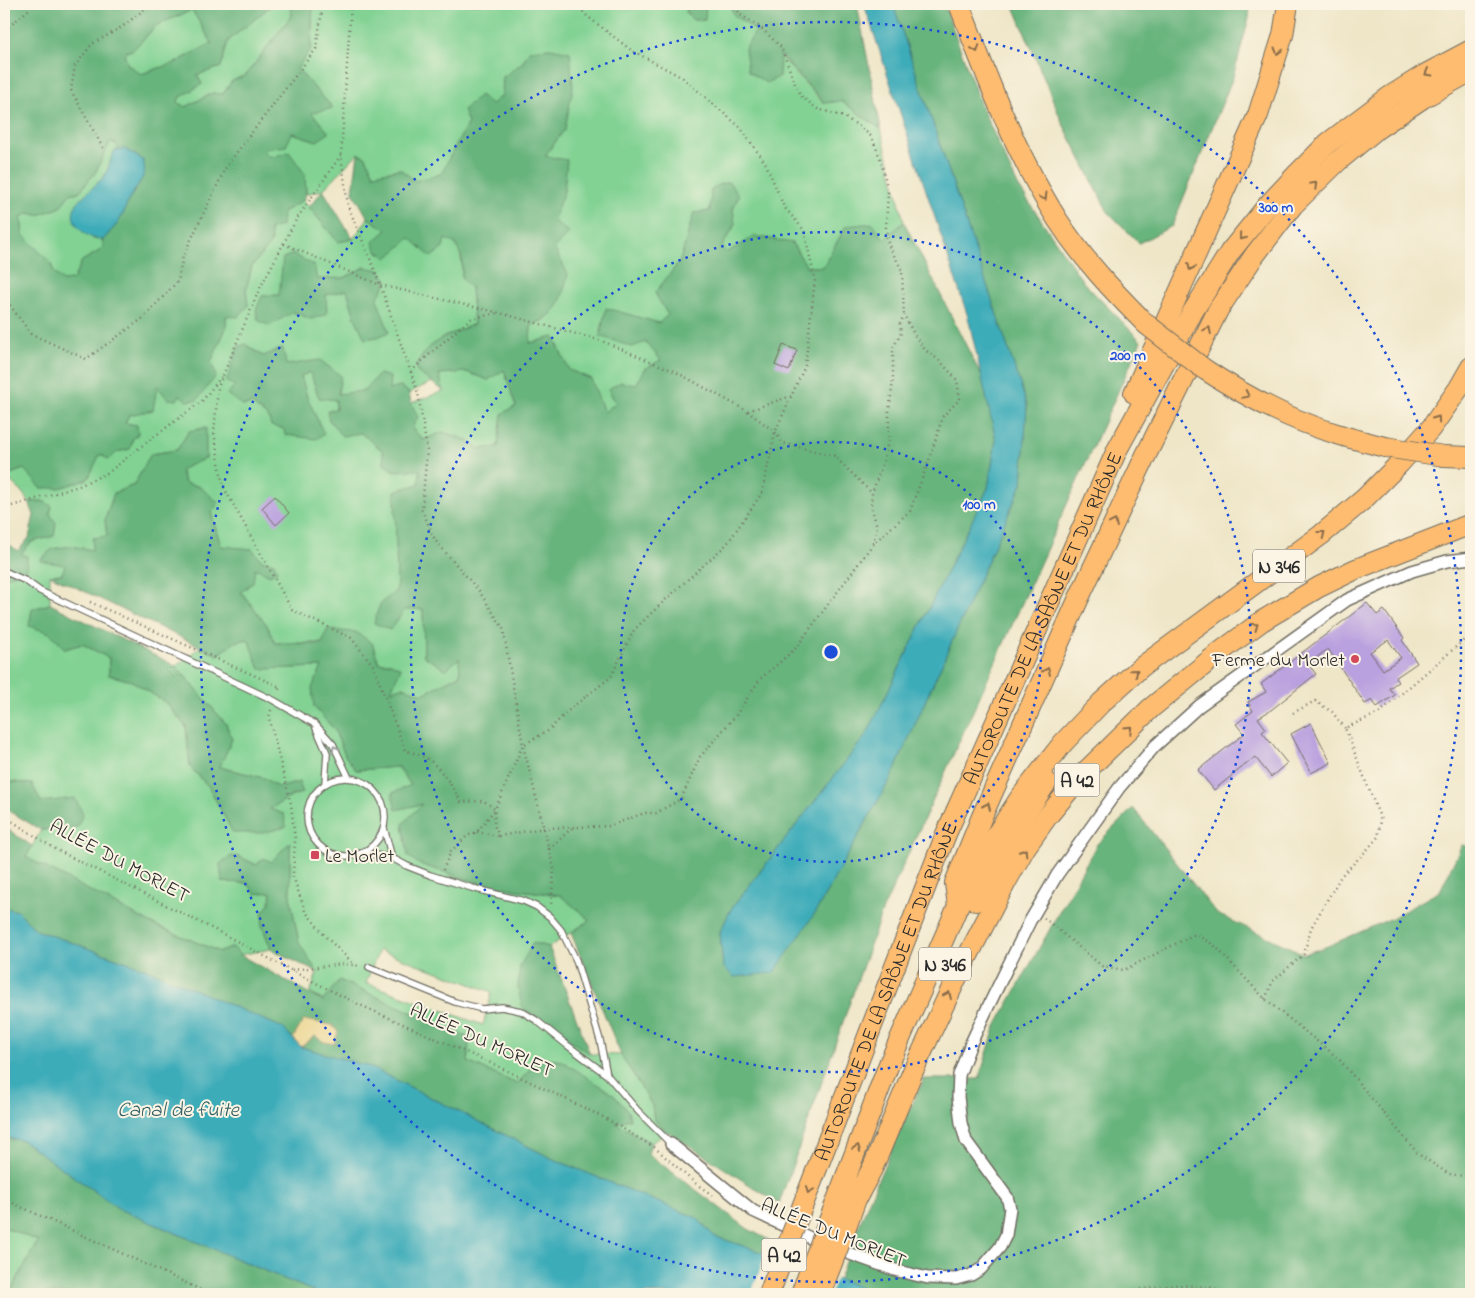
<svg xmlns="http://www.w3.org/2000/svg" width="1475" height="1298" font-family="'Indie Flower',sans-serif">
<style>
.green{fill:#81d293;stroke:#567e5f;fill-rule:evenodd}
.forest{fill:#68b47d;stroke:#4a7054;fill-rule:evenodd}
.sand{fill:#eeda9e;stroke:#8c8264}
.water{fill:#3cacb9;stroke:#346c72}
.pier{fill:#efe6c8}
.building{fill:#b9a0df;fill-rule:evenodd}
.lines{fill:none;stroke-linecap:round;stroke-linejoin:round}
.service-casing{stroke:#706c62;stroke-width:8}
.minor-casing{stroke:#706c62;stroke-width:14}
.motorway-casing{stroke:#706c62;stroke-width:22}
.path{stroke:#706c62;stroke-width:2.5;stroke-dasharray:1 4;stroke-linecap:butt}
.service{stroke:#fff;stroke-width:5.5}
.minor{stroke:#fff;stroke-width:11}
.motorway{stroke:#fdbc70;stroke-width:20}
.motorway-bridge-casing{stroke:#706c62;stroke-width:22;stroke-linecap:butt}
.motorway-bridge{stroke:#fdbc70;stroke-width:20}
.oneway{stroke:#8a6c4a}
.oneway2{stroke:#a0a0a0}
.ring{fill:none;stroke:#1d4ed8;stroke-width:2.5;stroke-dasharray:2.5 5}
.poi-dot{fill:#d1495b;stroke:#fcf5e5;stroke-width:2}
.labels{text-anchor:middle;stroke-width:4;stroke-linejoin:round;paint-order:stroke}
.shield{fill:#fcf5e5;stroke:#6a6863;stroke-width:1}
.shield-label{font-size:19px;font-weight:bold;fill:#2b2b2b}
.street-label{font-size:20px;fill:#2b2b2b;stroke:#fcf5e5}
.poi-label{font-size:20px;fill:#2b2b2b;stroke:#fcf5e5;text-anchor:end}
.water-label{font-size:21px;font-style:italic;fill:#325f64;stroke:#fcf5e5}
.centre{fill:#1d4ed8;stroke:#fcf5e5;stroke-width:2.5}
.ring-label{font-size:15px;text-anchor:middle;font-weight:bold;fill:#1d4ed8;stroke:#fcf5e5;stroke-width:4;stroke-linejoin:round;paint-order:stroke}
</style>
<rect width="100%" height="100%" fill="#fcf5e5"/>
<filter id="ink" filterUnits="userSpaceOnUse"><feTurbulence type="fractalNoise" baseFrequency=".02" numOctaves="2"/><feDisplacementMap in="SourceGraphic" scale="10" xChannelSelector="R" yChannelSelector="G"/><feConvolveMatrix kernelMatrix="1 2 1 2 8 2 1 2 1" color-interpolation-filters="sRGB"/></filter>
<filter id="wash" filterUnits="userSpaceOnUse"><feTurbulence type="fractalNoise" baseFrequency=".0096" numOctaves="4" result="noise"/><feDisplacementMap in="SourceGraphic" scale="20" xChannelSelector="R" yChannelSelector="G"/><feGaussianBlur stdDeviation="1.12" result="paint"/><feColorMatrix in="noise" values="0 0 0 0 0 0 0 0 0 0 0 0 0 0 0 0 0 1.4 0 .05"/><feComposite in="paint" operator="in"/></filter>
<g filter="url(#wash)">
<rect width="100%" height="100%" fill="#efe6c8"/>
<!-- green -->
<g class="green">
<polygon points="273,4 289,4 292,15 246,75 232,81 223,94 212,93 186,107 178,103 179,98 202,84 197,75 221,67 228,41"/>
<polygon points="313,4 688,4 686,13 694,20 704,20 706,4 730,4 734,15 756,31 824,103 841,101 881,129 904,222 884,239 846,226 823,267 807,267 792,243 728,252 722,246 735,225 733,209 739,195 711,190 710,211 694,213 680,261 655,293 668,315 659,323 607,309 645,342 661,360 645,369 636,385 608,389 616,403 604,413 591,379 569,370 554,337 530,343 531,326 546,319 554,248 552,220 564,191 545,157 530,50 522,63 503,77 502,96 468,123 441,174 415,181 400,169 374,174 366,157 358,153 323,190 306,194 305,174 265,154 265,149 292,133 317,141 311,113 333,108 297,69 311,49"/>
<polygon points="192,10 212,43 175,63 141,74 128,65 123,53 134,49 157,25"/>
<path d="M 110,142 L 115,143 L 120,150 L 115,150 C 111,156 111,162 108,169 C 105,178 96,184 90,190 L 93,239 L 103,240 L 103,249 L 82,261 L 73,280 L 63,281 L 54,273 L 51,263 L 23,235 L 21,217 L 27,213 L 38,215 L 59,208 L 70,194 L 79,192 L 95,173 Z"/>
<path d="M 303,200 L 338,242 L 353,239 L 368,218 L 388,230 L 373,242 C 390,240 440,232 453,242 C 463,250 462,267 462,279 L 471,288 L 474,324 L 442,338 L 427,349 L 416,365 L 417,372 L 432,382 L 409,393 L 400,386 L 389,391 L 364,391 L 338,395 L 320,360 L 227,382 L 235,385 L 228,395 L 243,406 L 252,404 L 269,418 L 323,434 L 307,397 L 301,376 L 310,372 L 319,397 L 336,400 L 336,409 L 327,411 L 329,420 L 361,433 L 383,451 L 384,463 L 420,470 L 419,484 L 395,491 L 397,590 L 380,604 L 405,610 L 423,609 L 424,656 L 459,657 L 460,674 L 423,694 L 403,687 L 390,690 L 391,663 L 379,663 L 372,643 L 275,643 L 267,625 L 241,592 L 261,560 L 252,549 L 221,547 L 211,513 L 200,487 L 185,483 L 180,469 L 206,458 L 205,428 L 189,431 L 177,450 L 151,454 L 134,485 L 114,493 L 105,520 L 107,536 L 92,550 L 71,546 L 52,549 L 40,560 L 66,565 L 62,574 L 50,575 L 50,604 L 32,609 L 65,649 L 82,644 L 109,658 L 109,675 L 132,681 L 165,702 L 186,727 L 190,767 L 209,787 L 233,833 C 256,818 278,801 303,792 L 279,788 L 264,778 L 219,767 L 232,739 L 226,724 L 176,666 L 200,647 L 218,655 L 235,642 L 248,639 L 260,669 L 322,667 L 314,707 L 334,729 L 346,757 L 356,770 L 397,767 L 411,785 L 422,803 L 419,864 L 482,884 L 519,890 L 560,895 L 590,920 L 549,947 L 533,943 L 590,1054 L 621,1055 L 652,1105 L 654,1120 L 668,1132 L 651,1143 L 615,1123 L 541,1057 L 517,1084 L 468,1062 L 469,1038 L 339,980 L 324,1001 L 310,993 L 317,973 L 299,943 L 290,896 L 290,843 L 271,862 L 257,865 L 240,857 L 222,882 L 247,883 L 271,892 L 270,903 L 263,912 L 262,925 L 271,949 L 239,955 L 233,947 L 220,952 L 152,924 L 26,857 L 41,830 L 77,827 L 75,799 L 41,802 L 32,784 L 4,781 L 4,578 L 26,569 L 21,554 L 31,542 L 54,536 L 50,514 L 43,501 L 29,502 L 21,491 L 5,476 L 24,469 L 100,453 L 117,452 L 130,449 L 133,438 L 138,434 L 136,425 L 125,423 L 129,415 L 157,386 L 180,394 L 211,362 L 226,328 L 226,316 L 248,306 L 246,290 L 252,266 L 271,243 L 270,229 L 283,212 ZM 365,267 L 387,281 L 377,299 L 355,318 L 347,290 L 326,295 L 311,319 L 293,312 L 263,296 L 279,295 L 317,279 L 344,278 ZM 379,950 L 492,992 L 483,1025 L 366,983 Z"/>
<polygon points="504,369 516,406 502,414 498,447 480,449 467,440 423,440 412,428 411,403 444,391 438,374 467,372 488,380"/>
<polygon points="4,1227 38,1241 9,1294 4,1294"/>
</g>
<!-- forest -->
<g class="forest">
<path d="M 4,4 L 273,4 L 228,41 L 221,67 L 197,75 L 202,84 L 179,98 L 178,103 L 186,107 L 212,93 L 223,94 L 232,81 L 246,75 L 292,15 L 289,4 L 313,4 L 311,49 L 297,69 L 333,108 L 312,113 L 329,133 L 317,141 L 292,133 L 286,146 L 265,149 L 265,154 L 273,157 L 289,152 L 305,174 L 306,194 L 303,200 L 283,212 L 282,226 L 270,229 L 271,243 L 252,266 L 246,290 L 248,306 L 238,317 L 226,316 L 226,328 L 211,362 L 216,376 L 197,400 L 187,401 L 180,395 L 177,400 L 168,399 L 157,386 L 153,410 L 129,415 L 125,423 L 137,425 L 138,434 L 133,438 L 130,449 L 117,452 L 109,460 L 100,454 L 88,479 L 60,488 L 41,488 L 24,469 L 5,476 L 4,475 ZM 192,10 L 212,43 L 175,63 L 141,74 L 128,65 L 124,53 L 134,49 L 157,25 ZM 110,142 L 115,143 L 120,150 L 125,149 L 139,157 L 139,184 L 128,201 L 124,212 L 118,223 L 103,240 L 103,249 L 82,261 L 73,280 L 63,281 L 54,273 L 51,263 L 23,235 L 21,217 L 28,213 L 38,215 L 59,208 L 70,194 L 79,192 L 95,173 Z"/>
<polygon points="688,4 706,4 705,20 693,20 686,12"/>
<polygon points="730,4 857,4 881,129 841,101 825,103 780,55 779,77 766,83 748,71 745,48 756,31 734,15"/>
<path d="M 893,4 L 944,4 L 981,106 L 1018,186 L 1084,283 L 1141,341 L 881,914 L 779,1204 L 668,1132 L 654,1120 L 652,1105 L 621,1055 L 571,933 L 590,920 L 560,895 L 519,890 L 482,884 L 419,864 L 408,856 L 403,824 L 422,804 L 396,810 L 392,793 L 411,785 L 398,767 L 356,770 L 346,757 L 334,729 L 314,707 L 312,688 L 322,667 L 260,669 L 248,639 L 235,642 L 218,655 L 50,575 L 62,574 L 65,565 L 40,561 L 52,549 L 71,546 L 92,550 L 93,538 L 107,536 L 105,520 L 114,493 L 134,485 L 151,454 L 177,450 L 189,431 L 206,428 L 206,458 L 180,470 L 185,483 L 200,487 L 219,503 L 211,513 L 221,546 L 252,549 L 261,560 L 274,563 L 277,571 L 270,575 L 255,568 L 253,582 L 241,592 L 267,625 L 275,643 L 322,644 L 327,630 L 356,632 L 372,643 L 379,663 L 391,663 L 401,668 L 391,690 L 403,687 L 423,694 L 460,675 L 459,658 L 446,670 L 424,656 L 423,609 L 405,610 L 390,630 L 374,623 L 380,604 L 397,590 L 395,491 L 419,484 L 420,470 L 394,471 L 384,463 L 383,451 L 361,433 L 342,436 L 329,420 L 327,411 L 336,409 L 336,400 L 319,398 L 310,372 L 301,376 L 307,397 L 324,434 L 316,439 L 285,435 L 284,429 L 271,426 L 269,418 L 252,404 L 243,406 L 227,394 L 235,385 L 226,382 L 238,347 L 245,344 L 263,356 L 283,348 L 286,365 L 320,360 L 341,376 L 338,394 L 364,391 L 379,374 L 390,377 L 389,390 L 400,386 L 409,393 L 411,403 L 418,417 L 412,428 L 423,440 L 443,432 L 467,440 L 480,449 L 498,447 L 502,414 L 516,406 L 504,370 L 488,380 L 467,372 L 439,374 L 444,391 L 417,372 L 416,365 L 427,349 L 442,338 L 474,324 L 471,288 L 462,279 L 462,258 L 455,243 L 445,239 L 443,248 L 431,257 L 410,238 L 387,258 L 377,251 L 373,242 L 387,230 L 368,218 L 353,192 L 358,153 L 366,157 L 374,174 L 400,169 L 415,181 L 441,174 L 468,123 L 463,110 L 480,95 L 491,104 L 502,96 L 503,77 L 522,63 L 530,50 L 550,48 L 570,52 L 573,87 L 565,129 L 545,156 L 567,160 L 564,191 L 553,220 L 569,233 L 554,248 L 568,274 C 560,304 561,312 531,326 L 530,343 L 554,337 L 569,370 L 591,379 L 604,412 L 616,403 L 608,389 L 621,382 L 636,385 L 645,369 L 661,360 L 646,342 L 632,347 L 600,336 L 606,308 L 659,323 L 668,315 L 655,293 L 680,261 L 694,213 L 710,211 L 711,190 L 718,185 L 729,182 L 739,195 L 733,209 L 735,225 L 722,246 L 728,252 L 755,236 L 792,243 L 807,267 L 823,267 L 846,226 L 873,223 L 884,239 L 904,222 L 982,377 L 996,439 L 988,488 L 867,734 L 731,909 L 720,932 L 723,967 L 815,913 L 892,776 L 1022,484 L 1027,405 Z"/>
<polygon points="1013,4 1250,4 1249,18 1233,77 1172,226 1139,243 1108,212 1062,122"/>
<polygon points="323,190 353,239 338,242 309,207"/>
<polygon points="293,254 314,265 317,279 344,278 365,267 380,270 387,281 377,299 389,332 378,337 365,339 355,318 347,290 326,295 327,314 311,319 293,312 269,326 258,320 256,310 262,296 279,295 283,258"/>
<polygon points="43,501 52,506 50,514 56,523 54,536 31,542 21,554 27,556 27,569 4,578 4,547 10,545 18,551 29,538 34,515 29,502"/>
<polygon points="50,604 176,666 226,724 232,739 220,767 264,778 279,788 299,782 303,793 293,795 270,809 284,814 286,827 262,833 233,833 209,787 190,767 186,726 165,702 132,681 109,675 109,658 82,644 65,649 50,633 29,626 32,609"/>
<polygon points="4,781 32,784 41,802 75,798 83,814 77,827 41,830 4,808"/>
<path d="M 1133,808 L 1217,914 L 1304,954 L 1328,946 L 1390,919 L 1440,891 L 1462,845 L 1471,847 L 1471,1294 L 877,1294 L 839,1279 C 863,1210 893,1145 924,1079 L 979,1079 L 995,1028 L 1097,844 Z"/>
<polygon points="4,827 32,846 26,857 152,924 220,952 233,947 240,955 323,1001 339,980 469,1038 468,1062 517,1084 541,1057 562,1061 613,1094 628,1111 630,1119 616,1123 651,1143 648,1154 748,1229 769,1240 763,1253 714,1236 697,1218 553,1159 368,1066 301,1047 315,1036 324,1042 304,1020 293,1038 283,1028 147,969 36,930 18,911 4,908"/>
<polygon points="290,842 290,896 299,943 318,973 271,949 262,925 263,912 270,903 271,892 256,894 247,883 222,882 220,864 231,856 240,857 256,865 264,858 271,862"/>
<polygon points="533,943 549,947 590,1054 522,1008 518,987 520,966"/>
<polygon points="4,1138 22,1140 121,1210 320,1294 9,1294 38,1241 4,1227"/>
</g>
<!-- sand -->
<polygon class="sand" points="304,1020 332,1025 338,1032 334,1044 324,1042 315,1036 301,1047 293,1038"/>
<!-- water -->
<g class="water">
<polygon points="864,4 893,4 1027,405 1022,484 892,776 815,913 774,973 734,977 723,967 720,932 731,909 867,734 988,488 996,440 968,317"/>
<path d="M 125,149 L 143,160 L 145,169 L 143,177 L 128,201 L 124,212 L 118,223 L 103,240 C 93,239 86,236 79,228 C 60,205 93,192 105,175 C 110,167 110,157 115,150 Z"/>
<polygon points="4,908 18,911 36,930 147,969 283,1028 301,1047 368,1066 553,1159 697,1218 714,1236 839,1279 877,1294 320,1294 121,1210 22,1140 4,1138"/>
</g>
<!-- pier -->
<polygon class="pier" points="767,1251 837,1275 830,1294 751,1294"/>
<g id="blocks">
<!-- building -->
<g class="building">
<polygon points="783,345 797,350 789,371 775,365"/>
<polygon points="275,496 289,513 276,525 262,508"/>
<path d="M 1367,603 L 1377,615 L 1384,610 L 1404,638 L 1402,640 L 1417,663 L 1395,678 L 1398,682 L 1389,688 L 1395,695 L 1377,707 L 1372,700 L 1365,704 L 1328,649 L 1308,664 L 1316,674 L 1271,710 L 1258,718 L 1266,729 L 1262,732 L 1287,763 L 1271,777 L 1255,757 L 1214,790 L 1198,770 L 1244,734 L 1236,724 L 1253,711 L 1248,702 L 1266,692 L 1261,684 ZM 1388,640 L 1401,658 L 1383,670 L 1370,652 Z"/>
<polygon points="1311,723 1331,763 1311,773 1291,734"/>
</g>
</g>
</g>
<g filter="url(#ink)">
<use href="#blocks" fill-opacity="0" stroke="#706c62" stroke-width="1"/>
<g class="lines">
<!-- service casing -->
<g class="service-casing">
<g id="service">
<polyline points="4,571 26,581 40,591 273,700 315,724 333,744 349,778"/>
<polyline points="316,728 327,753 325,784"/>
<circle cx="346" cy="817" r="39"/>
<polyline points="384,828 392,858"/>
<polyline points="363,853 392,858 407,866 430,875 472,888 524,901 537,907 550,917 561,930 576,960 600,1040 607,1075 638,1111 671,1144"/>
<polyline points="369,967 455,1002 482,1009 502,1007 521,1011 536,1020 567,1045 607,1075"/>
</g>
</g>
<!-- minor casing -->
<g class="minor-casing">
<polyline id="minor" points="671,1144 753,1211 825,1245 898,1271 928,1278 956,1279 971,1275 981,1269 1000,1247 1006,1235 1010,1208 1007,1197 966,1141 961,1123 958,1097 959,1075 971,1043 987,1009 1030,921 1057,875 1119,788 1155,746 1199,706 1347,600 1412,571 1447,561 1471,558"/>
</g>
<!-- motorway casing -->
<g class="motorway-casing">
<g id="motorway">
<path d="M 959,4 C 987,78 1015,152 1057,219 C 1082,258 1113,291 1146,324"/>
<path d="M 1204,369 C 1245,396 1289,420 1337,434 C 1353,439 1369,443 1385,447"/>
<polyline points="1134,393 1258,115 1283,35 1288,4"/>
<polyline points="1444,456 1471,457"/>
<polyline points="976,901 1024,816 1047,782"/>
<polyline points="958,906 955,883 983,814 1078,600 1145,457 1218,310 1254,256 1293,205 1338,161 1378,128 1423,98 1471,71"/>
<path id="s1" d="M 799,1215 L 946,834 L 1117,450 L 1192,313 L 1230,252 L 1268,205 L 1297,174 L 1328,143 L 1389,97 L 1424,75 L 1471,50"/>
<polyline points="827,1226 889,1064 958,906 991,843 1020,798 1063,743 1101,703 1140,668 1321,535 1364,499 1399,464 1431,428 1459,388 1471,367"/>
<polyline points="844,1232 856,1199 873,1167 913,1071 957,977 1006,882 1025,848 1047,817 1079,778 1151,708 1220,652 1262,621 1319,587 1356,569 1471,524"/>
</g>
</g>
<!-- path -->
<g class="path">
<polyline points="351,4 341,155 348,206 376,273 418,393 427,450 422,510 435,540 479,591 503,628 523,745 554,869 551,906"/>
<polyline points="5,30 35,4"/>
<polyline points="4,68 7,64 4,31 8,4"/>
<polyline points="103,148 71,90 75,66 92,44 122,27 151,4"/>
<path d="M 341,155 L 296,220 L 259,290 L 218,387 L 214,432 L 223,486 L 292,610 L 351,638 L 373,665 L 405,750 C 410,752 415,753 420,755 C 437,761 453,787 461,802 L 484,801 L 495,809 L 494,825 L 499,836 L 544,828 L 610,826 L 644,813 L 656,813 L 681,799 L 700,757 L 736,715 L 760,679 L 795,649 L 873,544 L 910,511 L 929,460 L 943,416 L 960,399 L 957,380 L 940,361 L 925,350 L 915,336 L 904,315 L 902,270 L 888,244 L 886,227 L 888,191 L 881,161 L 872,137 L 859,126 L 844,117 L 818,109 L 802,97 L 795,84 L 781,47 L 760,27 L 739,14 L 737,4"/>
<polyline points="284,244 380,285 500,313 602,341 676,372 747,411 775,432 783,443 834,456 872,493"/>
<polyline points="4,297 31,334 86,359 142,319 178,281 183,256 227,165 316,49 323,4"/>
<polyline points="411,372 423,360 470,319 498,313"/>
<polyline points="748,411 791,396"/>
<polyline points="12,506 79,486 109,472 139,448 202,401 221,377"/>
<polyline points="873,543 877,526 871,506 872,493 884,460 889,438 889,411 893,381 893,348 901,333 900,324 904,315"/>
<polyline points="90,602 280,687 277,693"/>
<polyline points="271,710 269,718 291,804 295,840 293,876 305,911 326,937 355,965"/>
<polyline points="1293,713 1315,701 1332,712 1345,728"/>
<polyline points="4,816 55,849 225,935 298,974 360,1005 493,1064 603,1117 654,1147 695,1183 712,1195"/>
<polyline points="477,832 499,836"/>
<polyline points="549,849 572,828"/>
<polyline points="443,870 451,851 467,836 477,832 495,809 523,745 548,731 571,708 611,677 634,630 664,601 727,544 762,493 775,432 805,366 815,280 804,230 784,207 766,164 740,127 683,78 631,50 587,16 576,4"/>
<polyline points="1044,918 1102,966 1124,970 1195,934 1214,945 1265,999 1338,1058 1418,1154 1449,1174 1471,1177"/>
<polyline points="292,970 343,964 361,966"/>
<polyline points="1265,999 1273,981 1304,954 1311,928 1341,876 1366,851 1378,837 1381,820 1345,728 1379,713 1471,634"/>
<polyline points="4,1199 210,1294"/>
<polyline points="1101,1294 1176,1285 1210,1287 1231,1294"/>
</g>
<!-- service -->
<use href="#service" class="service"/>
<!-- minor -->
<use href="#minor" class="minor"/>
<!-- motorway -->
<use href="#motorway" class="motorway"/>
<!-- motorway-bridge casing -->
<g class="motorway-bridge-casing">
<g id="motorway-bridge">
<polyline points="1146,324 1204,369"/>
<polyline points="1385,447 1444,456"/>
<polyline points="769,1294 799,1215"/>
<polyline points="801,1294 827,1226"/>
<polyline points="820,1294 844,1232"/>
</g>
</g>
<!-- motorway-bridge -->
<use href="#motorway-bridge" class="motorway-bridge"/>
</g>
<!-- one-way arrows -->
<defs><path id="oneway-chevron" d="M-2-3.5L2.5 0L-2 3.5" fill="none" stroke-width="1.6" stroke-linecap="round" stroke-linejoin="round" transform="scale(1.25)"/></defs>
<g class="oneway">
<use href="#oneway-chevron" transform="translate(976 49) rotate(70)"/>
<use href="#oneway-chevron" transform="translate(1278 51) rotate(105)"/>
<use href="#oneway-chevron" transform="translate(1428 73) rotate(150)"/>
<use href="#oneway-chevron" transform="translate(1314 185) rotate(-45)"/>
<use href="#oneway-chevron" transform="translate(1044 197) rotate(59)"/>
<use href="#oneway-chevron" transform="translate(1242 237) rotate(129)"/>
<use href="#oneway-chevron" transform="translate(1191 267) rotate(114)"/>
<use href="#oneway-chevron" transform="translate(1208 330) rotate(-64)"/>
<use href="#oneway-chevron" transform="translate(1246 395) rotate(27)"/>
<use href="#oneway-chevron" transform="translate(1437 419) rotate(-55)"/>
<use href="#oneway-chevron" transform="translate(1114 523) rotate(-65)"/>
<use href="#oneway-chevron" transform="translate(1322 534) rotate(-38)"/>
<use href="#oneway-chevron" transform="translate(1255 626) rotate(-36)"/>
<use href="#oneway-chevron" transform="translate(1047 671) rotate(-66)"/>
<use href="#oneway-chevron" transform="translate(1135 672) rotate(-41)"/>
<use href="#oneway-chevron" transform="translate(1129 729) rotate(-44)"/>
<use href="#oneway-chevron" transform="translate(987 806) rotate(-66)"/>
<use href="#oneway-chevron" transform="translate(1024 852) rotate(-58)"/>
<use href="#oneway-chevron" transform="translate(948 995) rotate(-65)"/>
<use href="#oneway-chevron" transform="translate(857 1148) rotate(-69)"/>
<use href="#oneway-chevron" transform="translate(809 1190) rotate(111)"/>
</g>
<use class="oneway2" href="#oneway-chevron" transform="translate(335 749) rotate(-119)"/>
</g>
<!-- distance rings -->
<g class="ring">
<circle cx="831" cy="652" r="210"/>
<circle cx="831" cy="652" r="420"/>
<circle cx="831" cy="652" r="630"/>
</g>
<!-- markers -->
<g class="poi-dot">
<circle cx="1355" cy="659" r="5"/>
<rect x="310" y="850" width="10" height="10" rx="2.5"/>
</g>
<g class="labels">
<!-- shield labels -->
<g class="shield">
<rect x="1253" y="549.5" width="52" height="33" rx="4"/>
<rect x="1054.5" y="763.5" width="45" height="33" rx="4"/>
<rect x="919" y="947.5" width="52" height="33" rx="4"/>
<rect x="761.5" y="1238.5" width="45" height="33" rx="4"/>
</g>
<g class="shield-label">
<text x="1279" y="573">N 346</text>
<text x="1077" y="787">A 42</text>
<text x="945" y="971">N 346</text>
<text x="784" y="1262">A 42</text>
</g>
<!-- street labels -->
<g class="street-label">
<text dy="7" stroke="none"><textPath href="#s1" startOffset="645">AUTOROUTE DE LA SAÔNE ET DU RHÔNE</textPath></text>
<text transform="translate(120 860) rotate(28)" y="7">ALLÉE DU MORLET</text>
<text dy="7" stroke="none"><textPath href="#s1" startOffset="240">AUTOROUTE DE LA SAÔNE ET DU RHÔNE</textPath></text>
<text transform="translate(482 1039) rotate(24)" y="7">ALLÉE DU MORLET</text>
<text transform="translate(834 1232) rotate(22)" y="7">ALLÉE DU MORLET</text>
</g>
<!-- poi labels -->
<g class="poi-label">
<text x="1345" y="666">Ferme du Morlet</text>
<text x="325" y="862" text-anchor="start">Le Morlet</text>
</g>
<!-- water labels -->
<g class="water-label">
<text x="178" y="1116">Canal de fuite</text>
</g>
</g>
<circle cx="831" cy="652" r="8" class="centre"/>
<g class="ring-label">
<text x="1276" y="212">300 m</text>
<text x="1128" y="360">200 m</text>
<text x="979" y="509">100 m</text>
</g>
<!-- margin -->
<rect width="1475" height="1298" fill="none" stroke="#fcf5e5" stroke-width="20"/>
</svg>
